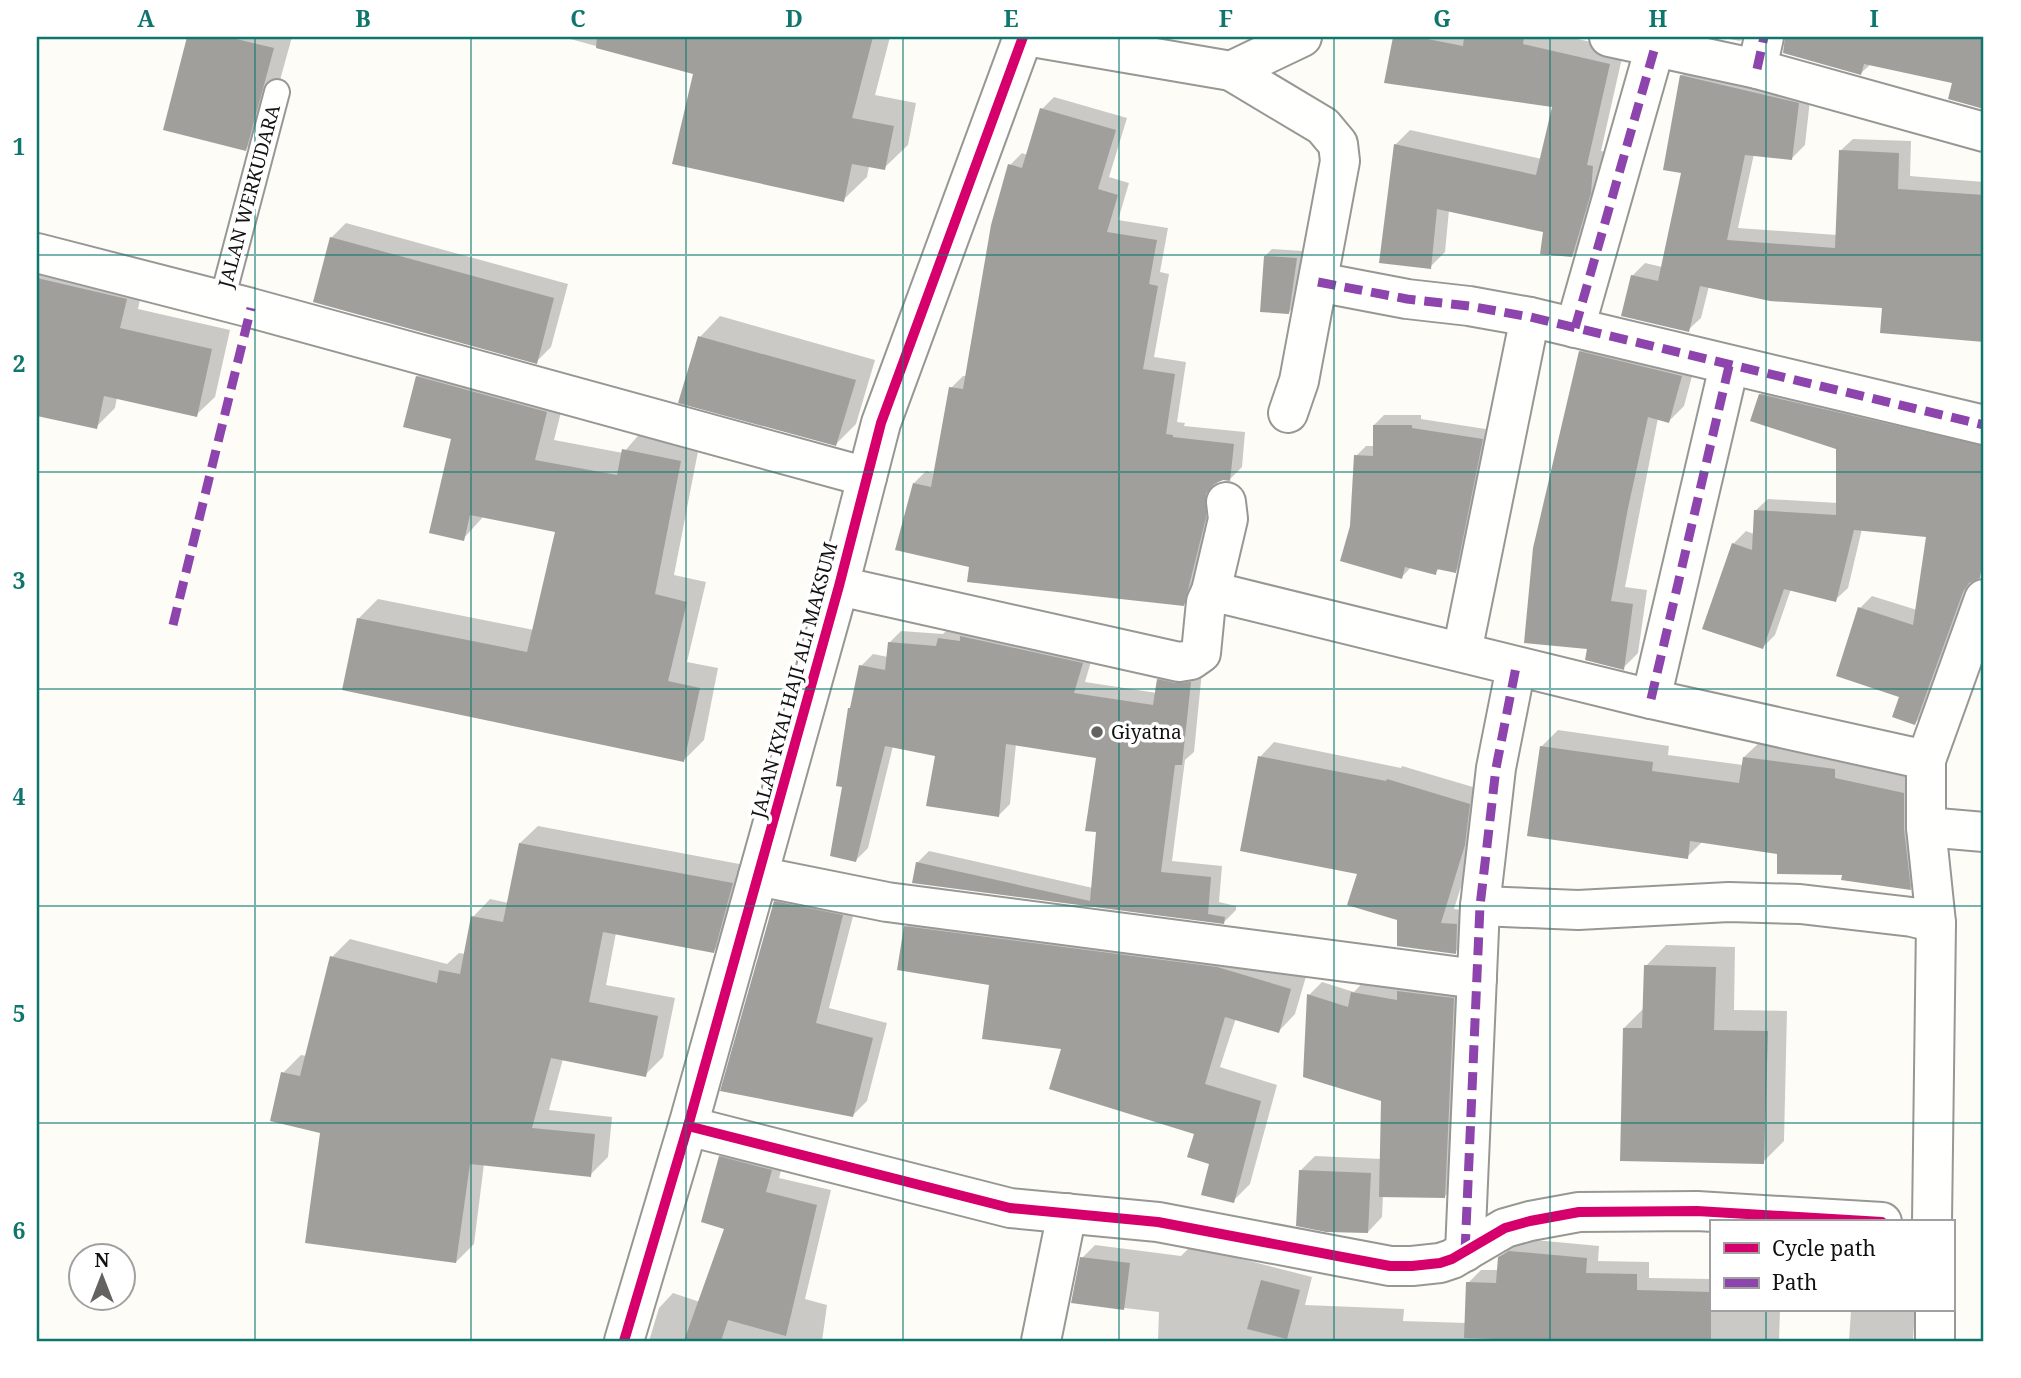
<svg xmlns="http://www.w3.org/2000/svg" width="2021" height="1378" font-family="'Noto Serif',serif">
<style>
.shadow{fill:#0003}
.building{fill:#a19f9c}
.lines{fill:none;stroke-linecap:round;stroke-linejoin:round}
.service-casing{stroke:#979795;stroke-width:28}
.minor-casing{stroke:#979795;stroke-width:42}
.tertiary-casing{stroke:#979795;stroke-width:42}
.service{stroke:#fffffe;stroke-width:24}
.minor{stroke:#fffffe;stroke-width:38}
.tertiary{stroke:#fffffe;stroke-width:38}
.quiet{stroke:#8e44ad;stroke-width:9;stroke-dasharray:18 9;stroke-linecap:butt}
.cycleway-casing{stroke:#fff;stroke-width:15}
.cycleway{stroke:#d6006c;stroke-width:10}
.grid{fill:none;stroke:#0f766e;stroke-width:2;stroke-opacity:0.55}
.poi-dot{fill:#646362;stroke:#fff;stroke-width:2.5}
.labels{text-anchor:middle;stroke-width:7;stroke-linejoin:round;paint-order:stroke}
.street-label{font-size:19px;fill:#111;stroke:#fff}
.poi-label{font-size:19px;fill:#111;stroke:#fff;text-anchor:start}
.neatline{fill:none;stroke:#0f766e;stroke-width:2.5}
.grid-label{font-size:23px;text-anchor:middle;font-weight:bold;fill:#0f766e}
</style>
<rect width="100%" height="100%" fill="#fdfcf7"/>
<!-- shadow -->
<g class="shadow">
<polygon points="189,37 292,37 267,127 246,149 165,129"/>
<polygon points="563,37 890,37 875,95 916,103 908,145 884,168 869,166 867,177 843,200 695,73"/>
<polygon points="1395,37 1568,37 1624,49 1601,151 1607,152 1587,241 1572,255 1545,231 1449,210 1445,252 1430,267 1395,145 1410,130 1542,159 1554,105 1386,82"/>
<polygon points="1720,37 1744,37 1740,41"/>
<polygon points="1786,37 1984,37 1984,109 1950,98 1954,82 1871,64 1861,73 1785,52"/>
<polygon points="1694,63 1811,91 1805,145 1792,158 1754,154 1738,228 1837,235 1840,151 1853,139 1911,141 1910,176 1984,182 1984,340 1882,332 1883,306 1709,286 1701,318 1688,330 1632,276 1645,263 1662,267 1683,172 1681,76"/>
<polygon points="1054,97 1127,118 1109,177 1129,183 1118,220 1168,228 1160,272 1169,274 1154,357 1186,362 1177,422 1185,423 1184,426 1245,432 1242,467 1230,479 1217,481 1217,504 1195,592 1183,605 971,565 914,483 926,471 935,474 951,388 963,376 967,376 1010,165 1022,153 1027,155 1042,109"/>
<polygon points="346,223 568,284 551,347 536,362 331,238"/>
<polygon points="1272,249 1303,251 1296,305 1289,312 1265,256"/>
<polygon points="37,250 144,281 138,309 230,330 215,397 196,415 117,397 115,408 96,427 37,414"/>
<polygon points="720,316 875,360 856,424 836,444 700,337"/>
<polygon points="1595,337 1696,361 1684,406 1669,421 1658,418 1625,587 1647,590 1638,653 1623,668 1587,659 1580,352"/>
<polygon points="437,357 566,392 554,440 623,453 643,430 700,441 674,575 706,582 687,662 718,668 704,740 684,760 358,619 378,599 534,630 558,530 484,516 463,539 453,438 417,377"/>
<polygon points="1773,382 1984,433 1984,571 1975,578 1927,711 1915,723 1860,608 1872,596 1917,610 1928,535 1862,529 1848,588 1835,600 1791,589 1775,635 1763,647 1733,544 1746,531 1754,534 1755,511 1768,499 1838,503 1838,448 1760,395"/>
<polygon points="1384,415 1421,415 1421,419 1492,430 1465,561 1455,571 1440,568 1435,573 1411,567 1402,577 1351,526 1356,456 1366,446 1374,446 1374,425"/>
<polygon points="951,626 1094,651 1085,682 1157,693 1158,680 1170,668 1202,671 1194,752 1185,760 1172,861 1222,866 1219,902 1236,906 1236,910 1224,922 914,882 917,863 929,851 1093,888 1097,831 1098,756 1016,744 1010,804 998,816 937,755 893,746 868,848 856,860 861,666 873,654 888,657 889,643 901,631 943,634"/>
<polygon points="1558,730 1669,746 1668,755 1743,765 1744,757 1761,741 1920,776 1926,871 1910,888 1844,873 1779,852 1703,841 1687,857 1541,747"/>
<polygon points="1274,742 1401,768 1402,766 1483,790 1479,829 1454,909 1471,911 1470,938 1455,952 1399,919 1260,757"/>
<polygon points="538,826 750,866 731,933 713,951 616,933 606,985 675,998 663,1057 645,1075 563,1059 549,1110 612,1117 608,1157 590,1175 484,1164 474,1244 456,1262 322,1132 283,1073 301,1055 307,1056 332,957 350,939 447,964 459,953 465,954 473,917 490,899 509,903 520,843"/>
<polygon points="790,888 857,901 829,1008 887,1023 867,1101 852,1116 723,1090 775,902"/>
<polygon points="923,910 1307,973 1295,1014 1279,1031 1236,1018 1220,1067 1277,1085 1250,1184 1233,1201 1197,1133 1064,1047 991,984 906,927"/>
<polygon points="1666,945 1735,947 1734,1010 1787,1011 1784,1141 1763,1162 1624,1028 1644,1008 1646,966"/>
<polygon points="1365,980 1466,986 1458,1183 1445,1196 1383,1195 1382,1217 1368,1232 1300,1171 1315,1156 1382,1159 1383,1100 1309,995 1322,982 1354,992"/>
<polygon points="1984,1098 1984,1196 1983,1100"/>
<polygon points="735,1143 785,1155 779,1178 831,1190 805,1299 827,1305 822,1341 649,1341 659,1308 673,1293 700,1302 726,1228 720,1157"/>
<polygon points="1523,1239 1599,1246 1598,1261 1649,1262 1649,1278 1711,1279 1711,1310 1780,1310 1779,1341 1158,1341 1159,1312 1073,1302 1082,1258 1095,1245 1181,1256 1191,1246 1312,1277 1305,1305 1404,1309 1403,1321 1467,1323 1468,1283 1481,1270 1499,1270 1500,1258 1513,1245"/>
<polygon points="1851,1310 1915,1310 1913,1341 1849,1341"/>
</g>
<!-- building -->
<g class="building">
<polygon points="187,37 228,37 274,48 246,151 163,130"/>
<polygon points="597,37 873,37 852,118 894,126 885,170 852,164 844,202 672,164 693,74 596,48"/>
<polygon points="1393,37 1417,37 1463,46 1464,37 1524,37 1523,44 1610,64 1587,165 1593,166 1591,193 1572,257 1540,254 1543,232 1437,209 1431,269 1379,263 1394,144 1536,175 1552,107 1384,83"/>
<polygon points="1785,37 1984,37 1984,109 1948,99 1952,83 1864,64 1861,75 1783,53"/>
<polygon points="1680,75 1799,103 1792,160 1745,155 1727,240 1835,248 1839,150 1899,153 1898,189 1984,195 1984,342 1880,333 1882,308 1770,301 1700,286 1689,332 1621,316 1631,275 1658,281 1681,173 1663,170"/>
<polygon points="1040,108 1116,130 1098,189 1118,195 1107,232 1157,240 1149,284 1158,286 1143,369 1175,374 1166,434 1173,435 1173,437 1234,444 1230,481 1223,480 1214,484 1206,494 1206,518 1184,606 967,582 969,567 895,550 913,483 931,487 949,387 963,389 991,225 1008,164 1022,168"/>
<polygon points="330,237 554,298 537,364 313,302"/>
<polygon points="1264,256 1297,258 1289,314 1260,312"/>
<polygon points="37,278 127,299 120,328 212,349 197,417 104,396 97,429 37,416"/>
<polygon points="698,336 856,380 836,446 678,403"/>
<polygon points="1579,351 1682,376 1669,423 1648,417 1628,508 1611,601 1633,604 1624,670 1585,660 1587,649 1524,643 1533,548"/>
<polygon points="416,376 547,412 535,460 617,475 622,449 681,461 655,594 687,602 668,681 700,688 684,762 342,690 357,618 527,652 555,532 470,515 464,541 429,533 451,439 403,427"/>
<polygon points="1759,394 1984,446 1984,546 1980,578 1969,583 1963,592 1915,725 1892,717 1899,697 1836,676 1858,607 1913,625 1926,537 1854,530 1836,602 1784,589 1763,649 1702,629 1732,543 1752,550 1754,510 1836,515 1836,449 1750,421"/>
<polygon points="1373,425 1412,425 1412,428 1483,439 1456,573 1437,569 1436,575 1405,567 1402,579 1340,561 1350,526 1354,455 1373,456"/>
<polygon points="960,636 1083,663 1074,693 1153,705 1157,679 1175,683 1191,682 1182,765 1175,765 1161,872 1211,877 1208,914 1225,917 1224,924 912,883 916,862 1090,901 1096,832 1085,831 1096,758 1006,744 999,817 926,806 935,756 885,746 856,862 830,856 842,787 836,786 848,708 850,708 859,665 885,670 888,642 936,646 938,638 960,641"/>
<polygon points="1540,746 1653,762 1652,771 1739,783 1743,757 1835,769 1835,778 1904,793 1904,829 1911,890 1841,880 1842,875 1777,874 1777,854 1690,841 1688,859 1527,836"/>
<polygon points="1258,756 1386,781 1387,779 1470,804 1465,845 1441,923 1457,924 1456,954 1397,946 1397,920 1347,905 1357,874 1240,851"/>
<polygon points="519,843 733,883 714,953 603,932 589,1002 658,1016 646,1077 551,1058 532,1128 595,1134 591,1177 470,1164 456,1263 305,1243 320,1133 270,1121 281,1072 300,1076 330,956 437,983 439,970 460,974 471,916 503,922"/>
<polygon points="774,901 843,915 816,1023 873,1038 853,1117 720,1091"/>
<polygon points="904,926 1217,967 1291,989 1279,1033 1225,1017 1205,1084 1261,1101 1234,1203 1201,1195 1209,1164 1187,1157 1194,1134 1049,1089 1061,1049 982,1039 989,985 897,970"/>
<polygon points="1644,965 1716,967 1714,1030 1768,1031 1764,1164 1620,1161 1623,1028 1642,1028"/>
<polygon points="1397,991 1454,998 1445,1198 1379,1197 1381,1101 1303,1077 1307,994 1348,1007 1351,992 1397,1000"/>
<polygon points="719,1156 772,1170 766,1192 817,1205 786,1336 728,1320 721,1341 684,1341 724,1229 701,1222"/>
<polygon points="1299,1170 1371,1173 1368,1233 1326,1232 1296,1226"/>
<polygon points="1509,1251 1587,1258 1586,1273 1637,1274 1637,1290 1711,1292 1711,1341 1556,1341 1464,1338 1466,1282 1496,1283 1498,1257"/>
<polygon points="1080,1257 1130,1263 1124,1310 1071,1303"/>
<polygon points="1261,1280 1300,1290 1287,1339 1247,1329"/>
</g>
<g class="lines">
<!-- service casing -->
<g class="service-casing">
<polyline id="service" points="222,300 277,92"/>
</g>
<!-- minor casing -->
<g class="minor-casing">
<g id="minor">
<polyline points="1032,37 1231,71 1302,37"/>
<polyline points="1609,37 1757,69 1984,132"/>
<polyline points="1757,69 1764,37"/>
<polyline points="1231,71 1323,126 1338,144 1340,161 1299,381 1288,413"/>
<polyline points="37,253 251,308 867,477"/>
<polyline points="1318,282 1407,299 1469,306 1530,317 1984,425"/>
<polyline points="1575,328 1655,47"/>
<polyline points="839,586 1179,662 1191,660 1201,653 1206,602 1211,591 1651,699 1926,760"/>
<polyline points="1211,591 1228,519 1226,502"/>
<polyline points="1462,652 1530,317"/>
<polyline points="1651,699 1729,366"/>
<polyline points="1926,827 1984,832"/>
<polyline points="758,876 887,902 1477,979"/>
<polyline points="1480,906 1578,910 1729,902 1800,904 1912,917 1936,923"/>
<polyline points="688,1126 1010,1208 1158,1222 1390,1266 1412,1266 1440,1263 1452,1259 1505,1228 1530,1221 1579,1212 1697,1211 1882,1222"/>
<polyline points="1932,1222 1936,923 1926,827 1926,760 1984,599"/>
<polyline points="1465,1252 1480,906 1496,768 1516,667"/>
<polyline points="1935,1310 1935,1341"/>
<polyline points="1041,1341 1067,1213"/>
</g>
</g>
<!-- tertiary casing -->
<g class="tertiary-casing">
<polyline id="tertiary" points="624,1341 688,1126 839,586 881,423 1023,37"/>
</g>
<!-- service -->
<use href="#service" class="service"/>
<!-- minor -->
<use href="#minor" class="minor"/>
<!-- tertiary -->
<use href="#tertiary" class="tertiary"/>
<!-- quiet -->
<g class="quiet">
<polyline points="1757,69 1764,37"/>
<polyline points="1318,282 1407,299 1469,306 1530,317 1984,425"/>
<polyline points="1575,328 1655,47"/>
<polyline points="173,625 251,308"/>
<polyline points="1651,699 1729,366"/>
<polyline points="1465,1252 1480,906 1496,768 1516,667"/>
</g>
<!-- cycleway casing -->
<g class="cycleway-casing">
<g id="cycleway">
<polyline points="688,1126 1010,1208 1158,1222 1390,1266 1412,1266 1440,1263 1452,1259 1505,1228 1530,1221 1579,1212 1697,1211 1882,1222"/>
<polyline points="624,1341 688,1126 839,586 881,423 1023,37"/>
</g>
</g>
<!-- cycleway -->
<use href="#cycleway" class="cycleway"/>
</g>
<!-- grid -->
<path class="grid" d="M 255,37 L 255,1341M 471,37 L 471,1341M 686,37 L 686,1341M 903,37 L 903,1341M 1119,37 L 1119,1341M 1334,37 L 1334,1341M 1550,37 L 1550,1341M 1766,37 L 1766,1222M 37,255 L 1984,255M 37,472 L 1984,472M 37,689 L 1984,689M 37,906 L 1984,906M 37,1123 L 1984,1123M 1766,1310 L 1766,1341"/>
<!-- markers -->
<circle class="poi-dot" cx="1097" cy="732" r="7"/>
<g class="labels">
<!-- street labels -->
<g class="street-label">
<text transform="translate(249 196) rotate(-75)" y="7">JALAN WERKUDARA</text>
<text transform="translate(794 680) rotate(-75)" y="7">JALAN KYAI HAJI ALI MAKSUM</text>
</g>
<!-- poi labels -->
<g class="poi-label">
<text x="1111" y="739">Giyatna</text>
</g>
</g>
<!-- border -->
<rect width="2021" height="1378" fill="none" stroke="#ffffff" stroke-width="77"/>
<!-- legend -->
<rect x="1710" y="1220" width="245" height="91" fill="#ffffff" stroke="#a0a0a0" stroke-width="2"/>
<rect x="1724" y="1243" width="35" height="10" fill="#d6006c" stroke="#a0a0a0" stroke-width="2"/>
<text x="1772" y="1256" font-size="21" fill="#111111">Cycle path</text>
<rect x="1724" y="1278" width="35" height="10" fill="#8e44ad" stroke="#a0a0a0" stroke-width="2"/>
<text x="1772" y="1290" font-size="21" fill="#111111">Path</text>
<!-- north arrow -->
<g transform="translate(102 1277)"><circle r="33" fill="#ffffff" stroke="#a0a0a0" stroke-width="2"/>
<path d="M0-5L12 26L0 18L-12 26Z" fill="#646362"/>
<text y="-10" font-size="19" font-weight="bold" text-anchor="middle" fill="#111111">N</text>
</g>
<rect x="38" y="38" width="1944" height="1302" class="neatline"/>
<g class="grid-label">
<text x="146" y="27">A</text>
<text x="363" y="27">B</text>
<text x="578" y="27">C</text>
<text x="794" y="27">D</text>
<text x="1011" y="27">E</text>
<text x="1226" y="27">F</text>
<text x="1442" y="27">G</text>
<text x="1658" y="27">H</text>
<text x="1874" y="27">I</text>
<text x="19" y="155">1</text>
<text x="19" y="372">2</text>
<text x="19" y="589">3</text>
<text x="19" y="805">4</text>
<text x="19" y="1022">5</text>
<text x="19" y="1239">6</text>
</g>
</svg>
